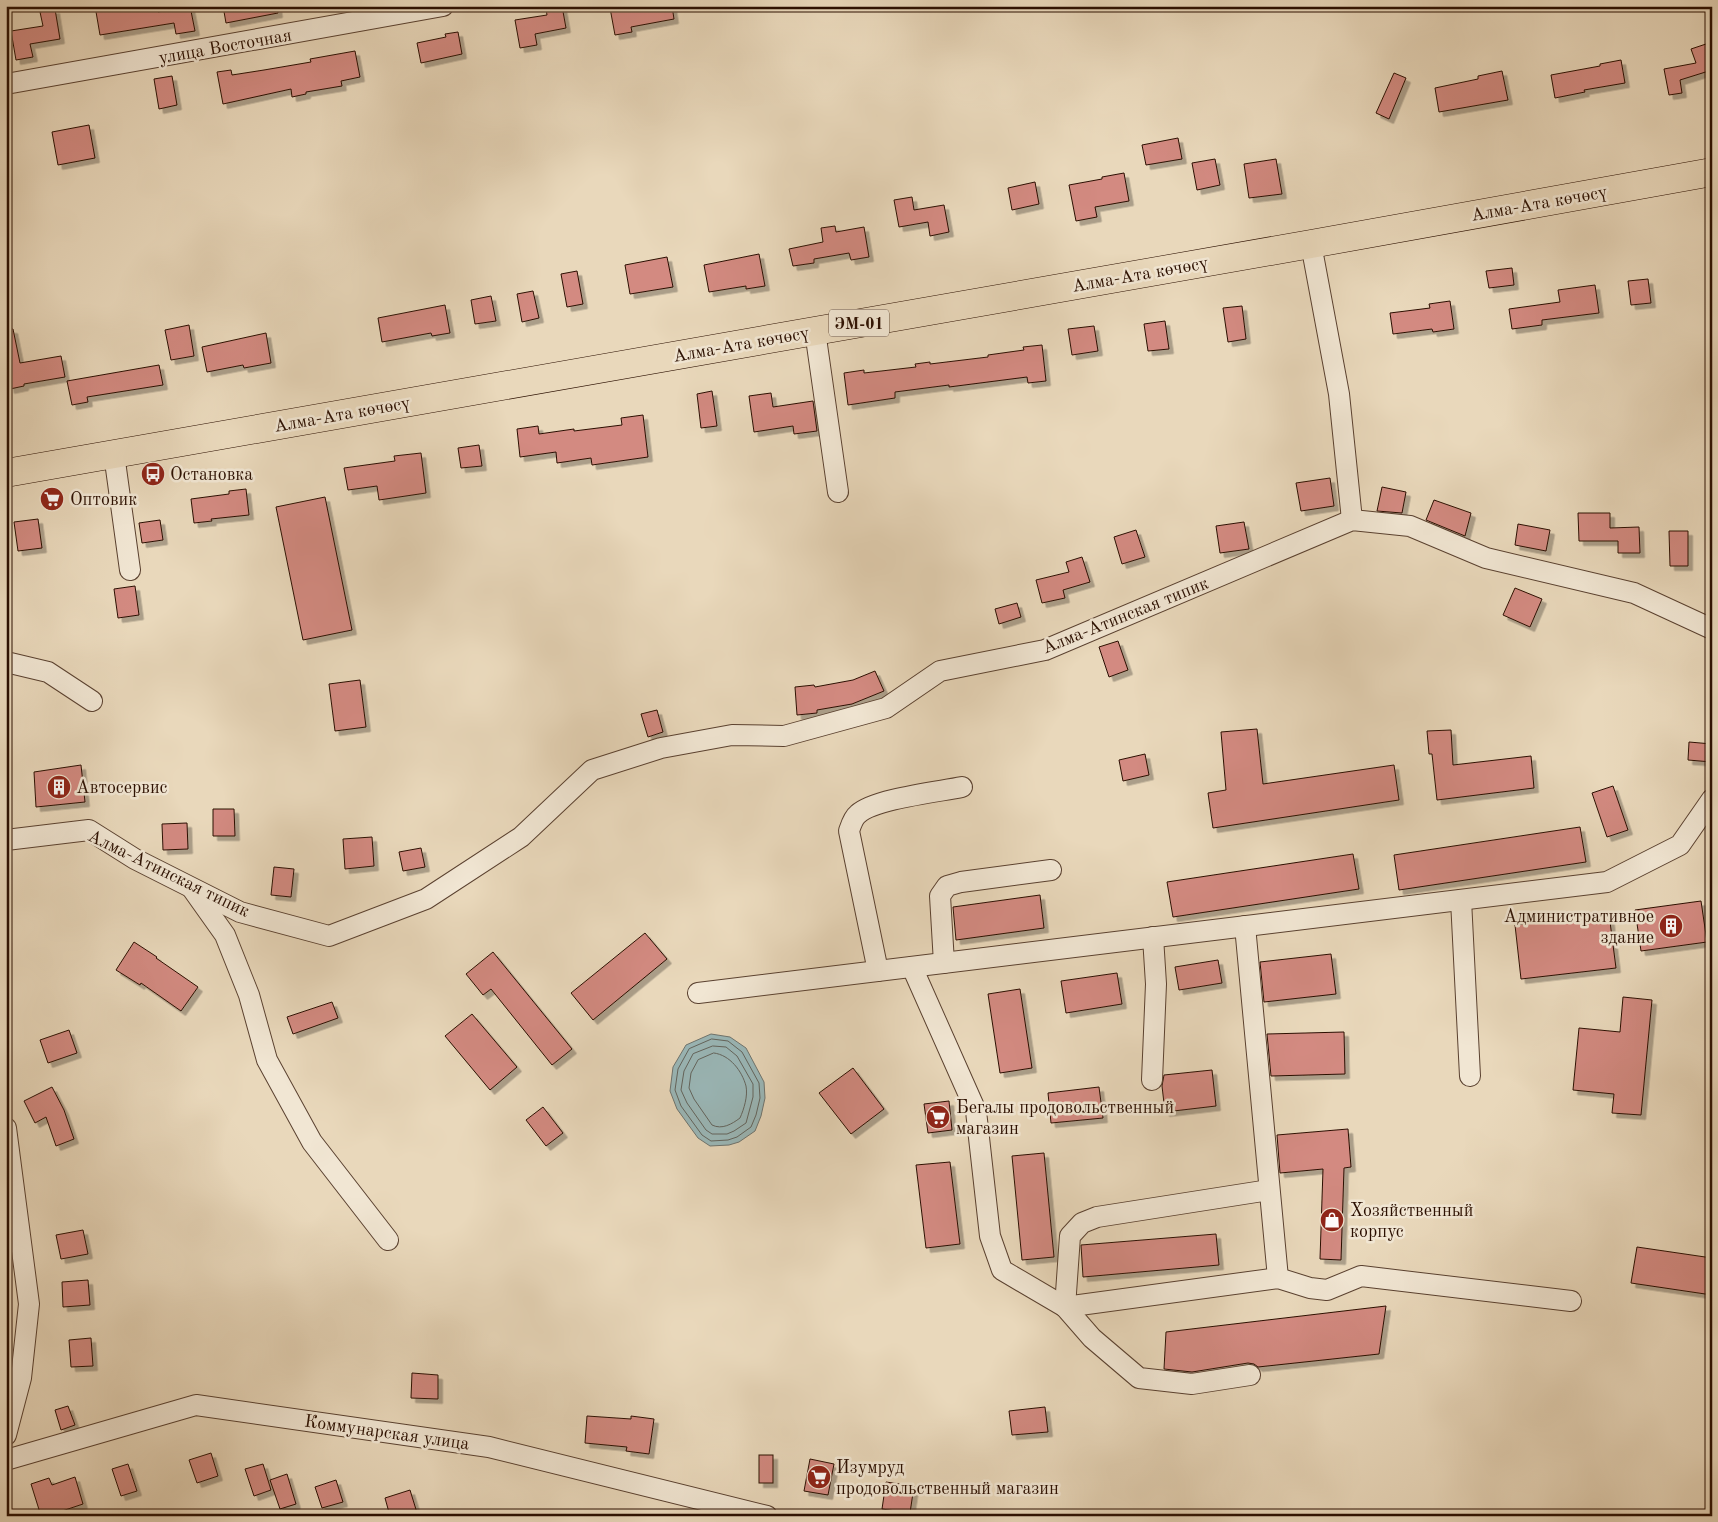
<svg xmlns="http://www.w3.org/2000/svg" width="1718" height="1522" font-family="'Old Standard TT',serif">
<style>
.water{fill:#9ab8b9;stroke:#6e746f}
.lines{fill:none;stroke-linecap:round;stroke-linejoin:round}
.shore{stroke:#62645d;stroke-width:1}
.building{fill:#d38a81;stroke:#2b0f01;filter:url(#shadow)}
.minor-casing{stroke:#5a4130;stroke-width:22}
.highway-casing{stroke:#2b0f01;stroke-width:29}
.minor{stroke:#f1e6d3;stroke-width:20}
.highway{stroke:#e9d8bb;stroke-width:28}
.labels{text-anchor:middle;stroke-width:5;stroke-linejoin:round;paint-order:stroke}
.shield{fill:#f1e6d3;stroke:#665040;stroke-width:1}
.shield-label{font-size:16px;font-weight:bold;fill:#2b0f01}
.street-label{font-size:18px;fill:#2b0f01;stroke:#f1e6d3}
.poi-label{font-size:18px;fill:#2b0f01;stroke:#f1e6d3;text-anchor:start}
</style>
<defs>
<filter id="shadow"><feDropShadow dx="4.5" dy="4.5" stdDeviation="0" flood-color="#0004"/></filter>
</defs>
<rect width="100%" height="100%" fill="#e9d8bb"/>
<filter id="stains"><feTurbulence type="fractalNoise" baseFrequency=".004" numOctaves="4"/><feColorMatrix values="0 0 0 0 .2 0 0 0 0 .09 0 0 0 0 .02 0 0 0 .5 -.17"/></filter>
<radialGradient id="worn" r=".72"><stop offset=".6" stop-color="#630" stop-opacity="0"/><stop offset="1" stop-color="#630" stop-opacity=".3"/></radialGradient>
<!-- water -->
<polygon class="water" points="711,1034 730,1037 746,1048 764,1082 765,1098 761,1116 755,1131 739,1142 729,1145 710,1146 698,1138 677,1109 670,1091 673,1067 686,1045"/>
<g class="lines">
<!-- shore -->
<g class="shore">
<polygon points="712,1039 728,1041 742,1052 759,1083 760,1098 756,1115 751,1127 737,1137 728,1140 711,1141 702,1135 681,1106 675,1090 678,1069 689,1049"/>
<polygon points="713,1046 726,1047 737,1056 753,1084 753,1097 746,1123 734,1131 727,1134 712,1134 706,1130 687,1103 681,1090 684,1071 693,1054"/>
<path d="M 714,1053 C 730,1055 742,1071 746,1086 C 748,1096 744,1109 740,1118 C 732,1124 722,1130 712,1125 L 694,1099 L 689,1088 L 691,1073 L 698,1060 Z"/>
</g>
</g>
<!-- building -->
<g class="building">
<polygon points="95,6 157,6 158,12 190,6 195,31 176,34 174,23 100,35"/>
<polygon points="223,6 277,6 278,13 226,23"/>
<polygon points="562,6 566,28 535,34 537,45 520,48 515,20 547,15 546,9"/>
<polygon points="618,6 672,6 674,19 631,27 632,32 615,35 610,8"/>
<polygon points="55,9 60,39 30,44 33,57 16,60 11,31 43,26 40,12"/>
<polygon points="458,32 462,54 421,63 417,43 446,37 445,34"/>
<polygon points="1712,42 1712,70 1680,80 1682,93 1669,95 1664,69 1696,63 1691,49"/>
<polygon points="355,51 360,77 341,81 342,86 306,92 306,94 292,97 291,89 223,104 217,72 231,70 232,75 264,70 311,62 310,59"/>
<polygon points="1621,60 1625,83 1584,90 1585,92 1555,98 1551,75 1600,66 1600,64"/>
<polygon points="1502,71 1508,100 1439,112 1435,88 1478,79 1478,76"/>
<polygon points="1394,73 1406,78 1389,119 1376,113"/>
<polygon points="172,76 177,105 159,109 154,79"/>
<polygon points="89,125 95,158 58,165 52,132"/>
<polygon points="1178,138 1182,159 1146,165 1142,145"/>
<polygon points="1215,159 1220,185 1197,190 1192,163"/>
<polygon points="1276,159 1282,194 1249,198 1244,164"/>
<polygon points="1124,173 1129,201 1095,207 1097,217 1076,221 1069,185 1102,179 1102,177"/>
<polygon points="1035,182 1039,204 1012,210 1008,188"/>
<polygon points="912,197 914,210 944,205 949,232 930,236 928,222 899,227 894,200"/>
<polygon points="835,226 836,232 864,227 869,257 851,260 849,253 814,259 814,263 793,266 789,249 823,242 821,228"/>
<polygon points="759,254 765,286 746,289 746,286 709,292 704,265"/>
<polygon points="667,257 673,287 630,294 625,265"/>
<polygon points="1512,268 1514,285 1489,288 1486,271"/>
<polygon points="577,271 583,304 567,307 561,274"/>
<polygon points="1648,279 1651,303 1631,305 1628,281"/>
<polygon points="1595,285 1599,313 1542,320 1542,325 1512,329 1509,309 1560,302 1558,290"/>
<polygon points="533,291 539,318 522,322 517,294"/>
<polygon points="491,296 496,321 475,324 471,300"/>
<polygon points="1450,301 1454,329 1433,332 1432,329 1393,334 1390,313 1430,308 1429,304"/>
<polygon points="445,305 450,333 432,336 431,333 382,342 378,318"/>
<polygon points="1242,306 1246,339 1228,342 1223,308"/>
<polygon points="1165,321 1169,349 1148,351 1144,324"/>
<polygon points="189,325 194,356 171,360 165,330"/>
<polygon points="1094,326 1098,351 1072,355 1068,329"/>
<polygon points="6,329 13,329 20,363 61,356 65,377 24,384 24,386 10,389 6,370"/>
<polygon points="266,333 271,363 244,368 243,365 207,372 202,347"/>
<polygon points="1042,345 1046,381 1028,383 1027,377 949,387 949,385 895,392 895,398 848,405 844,373 864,370 864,373 916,367 915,364 930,362 930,364 988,357 988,355 1024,350 1023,347"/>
<polygon points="159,365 163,385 87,397 88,402 72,405 67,381"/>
<polygon points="712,391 717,426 701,428 697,394"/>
<polygon points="771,393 773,407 813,401 817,431 794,434 793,426 754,432 749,396"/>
<polygon points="643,415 648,457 592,465 591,458 557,463 556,452 520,457 517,429 538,426 539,434 574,429 574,431 622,425 621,418"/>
<polygon points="479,445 482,466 461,468 458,448"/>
<polygon points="421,453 426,493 379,500 377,486 348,490 344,468 395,461 394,456"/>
<polygon points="1330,478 1334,506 1301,511 1296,483"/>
<polygon points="1382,487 1406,492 1402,513 1377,511"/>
<polygon points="246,489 249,515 211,519 212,521 194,523 191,499 229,494 229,491"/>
<polygon points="325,497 352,630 303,640 276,507"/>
<polygon points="1434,500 1471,513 1465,536 1426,520"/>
<polygon points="1578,513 1610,513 1610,528 1639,527 1640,553 1618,553 1618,541 1579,541"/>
<polygon points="38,519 42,548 18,551 14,522"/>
<polygon points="160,520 163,540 142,543 139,523"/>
<polygon points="1244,522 1249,549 1220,553 1216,526"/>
<polygon points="1518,524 1550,530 1546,551 1515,545"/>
<polygon points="1136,530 1145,557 1122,564 1114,537"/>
<polygon points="1669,531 1688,531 1688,566 1670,566"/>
<polygon points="1082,557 1090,582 1063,590 1065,598 1042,603 1036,580 1069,572 1066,562"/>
<polygon points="135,586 139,615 118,618 114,589"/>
<polygon points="1515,588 1542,599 1530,627 1503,615"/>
<polygon points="1017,603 1021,617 999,624 995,609"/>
<polygon points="1118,641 1128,670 1109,677 1099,647"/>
<polygon points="875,671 884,691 852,704 817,710 817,713 797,715 795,687 814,685 815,687 853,680"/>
<polygon points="360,680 366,727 335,731 329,684"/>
<polygon points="657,710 663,732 648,737 641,714"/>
<polygon points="1257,729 1263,784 1394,765 1399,800 1213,828 1208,793 1226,790 1221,732"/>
<polygon points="1451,730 1453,765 1531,756 1534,788 1437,800 1432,754 1429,754 1427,731"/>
<polygon points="1689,742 1712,744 1712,762 1688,760"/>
<polygon points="1145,754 1149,775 1123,781 1119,760"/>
<polygon points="81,765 85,802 36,807 34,772"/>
<polygon points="1613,786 1628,830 1607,837 1592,793"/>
<polygon points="213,809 234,809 235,836 213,836"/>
<polygon points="187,823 188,849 163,850 162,824"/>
<polygon points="1580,827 1586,862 1399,890 1394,855"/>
<polygon points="372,837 374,866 345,869 343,839"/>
<polygon points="421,848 425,867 403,871 399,852"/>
<polygon points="1353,854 1359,889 1173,917 1167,882"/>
<polygon points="274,867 294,869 291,897 271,895"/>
<polygon points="1040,895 1044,928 956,940 953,907"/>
<polygon points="1701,901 1707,942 1641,951 1635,910"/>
<polygon points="1609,914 1616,968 1521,979 1515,925"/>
<polygon points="645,933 667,959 593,1020 571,993"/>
<polygon points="134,942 157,957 156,958 198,987 181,1011 141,983 140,985 116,970"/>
<polygon points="493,952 572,1049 552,1065 491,989 483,995 466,974"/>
<polygon points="1331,954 1336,994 1264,1002 1260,962"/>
<polygon points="1218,960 1222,983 1179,990 1175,967"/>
<polygon points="1117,973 1122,1004 1066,1013 1061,981"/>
<polygon points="1020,989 1032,1068 1000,1073 988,994"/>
<polygon points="1623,997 1652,1000 1641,1115 1612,1113 1614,1094 1573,1090 1579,1028 1620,1032"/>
<polygon points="332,1002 338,1018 293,1034 287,1017"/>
<polygon points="472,1014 517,1067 490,1090 445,1036"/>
<polygon points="69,1030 77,1053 48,1063 40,1040"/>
<polygon points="1344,1032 1345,1074 1271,1076 1267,1034"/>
<polygon points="853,1068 884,1109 851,1134 819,1093"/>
<polygon points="1212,1070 1216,1106 1165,1112 1162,1086 1164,1075"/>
<polygon points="52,1087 64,1110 74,1139 56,1146 46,1117 35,1123 24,1101"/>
<polygon points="1099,1087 1103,1118 1051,1123 1048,1093"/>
<polygon points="949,1101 952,1130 928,1133 924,1104"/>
<polygon points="543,1107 563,1133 546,1146 526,1120"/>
<polygon points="1348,1129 1351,1167 1344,1168 1341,1260 1320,1259 1323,1169 1280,1173 1277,1135"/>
<polygon points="1044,1153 1054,1257 1022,1260 1012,1156"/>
<polygon points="950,1162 960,1244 926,1248 916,1165"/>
<polygon points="83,1230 88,1254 61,1259 56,1235"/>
<polygon points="1216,1234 1219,1265 1083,1277 1081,1245"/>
<polygon points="1637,1247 1712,1258 1712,1295 1631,1283"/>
<polygon points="88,1280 90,1305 63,1307 62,1282"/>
<polygon points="1386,1306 1379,1354 1258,1367 1254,1364 1248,1363 1192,1372 1164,1369 1166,1332"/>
<polygon points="91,1338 93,1366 71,1367 69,1340"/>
<polygon points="412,1373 438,1375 438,1399 411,1398"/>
<polygon points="68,1406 75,1425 61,1430 55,1410"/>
<polygon points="1045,1407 1048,1432 1012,1435 1009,1411"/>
<polygon points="587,1416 631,1419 631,1416 654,1419 649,1454 626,1451 627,1447 585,1443"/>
<polygon points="211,1453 218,1476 197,1483 189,1460"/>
<rect x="759" y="1455" width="14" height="28"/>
<polygon points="810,1459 834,1464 828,1495 804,1491"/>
<polygon points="128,1464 137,1491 121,1496 112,1469"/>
<polygon points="263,1464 271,1490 254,1496 245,1469"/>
<polygon points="287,1474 296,1504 280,1509 270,1480"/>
<polygon points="75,1477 83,1504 47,1516 41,1516 31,1484 49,1478 52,1485"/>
<polygon points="336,1480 343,1502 322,1508 315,1487"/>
<polygon points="886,1482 914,1486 910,1513 882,1509"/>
<polygon points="410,1490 418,1516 390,1516 385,1498"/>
</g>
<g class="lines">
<!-- minor casing -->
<g class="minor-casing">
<g id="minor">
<polyline points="6,84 443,6"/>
<polyline points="1311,244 1339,394 1352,520"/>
<polyline points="815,331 838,492"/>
<polyline points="114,454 130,570"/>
<polyline points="6,662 48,672 92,701"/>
<polyline points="6,840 89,830 135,859 240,912 329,936 426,899 521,837 592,770 661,748 732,735 784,736 886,708 940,671 1045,650 1352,520 1410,526 1486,558 1634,593 1712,629"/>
<polyline points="193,890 225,935 249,995 267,1060 312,1142 388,1240"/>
<polyline points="1461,900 1470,1076"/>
<polyline points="1245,926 1278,1278"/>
<polyline points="944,963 940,896 947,886 961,882 1051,870"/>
<polyline points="912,967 976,1111 990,1236 1002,1270 1065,1307 1278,1278 1310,1288 1327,1290 1361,1276 1571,1301"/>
<path d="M 878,971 L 849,831 C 851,825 853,818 858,814 C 874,799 937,792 962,787"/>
<polyline points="698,993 1607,882 1680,845 1712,799"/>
<polyline points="1152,1080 1156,984 1153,937"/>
<polyline points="6,1128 29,1304 21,1378 6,1435"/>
<polyline points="1250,1375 1192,1384 1139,1378 1092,1338 1065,1307 1070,1236 1082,1223 1097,1217 1269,1190"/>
<polyline points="6,1460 196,1405 489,1447 767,1516"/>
</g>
</g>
<!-- highway casing -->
<g class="highway-casing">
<polyline id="highway" points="6,473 1311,244 1712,172"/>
</g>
<!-- minor -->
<use href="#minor" class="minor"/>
<!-- highway -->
<use href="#highway" class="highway"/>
</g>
<!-- icons -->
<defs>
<g id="bus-disc" transform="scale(1.25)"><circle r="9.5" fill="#8f2418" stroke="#f1e6d3"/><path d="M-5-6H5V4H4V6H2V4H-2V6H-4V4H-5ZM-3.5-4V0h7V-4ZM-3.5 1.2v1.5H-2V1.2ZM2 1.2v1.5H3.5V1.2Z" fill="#fff"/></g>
<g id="supermarket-disc" transform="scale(1.25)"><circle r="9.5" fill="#8f2418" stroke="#f1e6d3"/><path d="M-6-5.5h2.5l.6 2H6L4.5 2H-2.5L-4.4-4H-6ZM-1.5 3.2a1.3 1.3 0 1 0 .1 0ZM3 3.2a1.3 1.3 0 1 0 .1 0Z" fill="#fff"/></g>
<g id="building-disc" transform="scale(1.25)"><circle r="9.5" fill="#8f2418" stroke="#f1e6d3"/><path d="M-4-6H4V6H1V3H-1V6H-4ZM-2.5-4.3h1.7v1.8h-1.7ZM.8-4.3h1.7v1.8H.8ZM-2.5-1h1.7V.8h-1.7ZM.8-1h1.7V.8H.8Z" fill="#fff"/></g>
<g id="shop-disc" transform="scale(1.25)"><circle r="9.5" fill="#8f2418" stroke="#f1e6d3"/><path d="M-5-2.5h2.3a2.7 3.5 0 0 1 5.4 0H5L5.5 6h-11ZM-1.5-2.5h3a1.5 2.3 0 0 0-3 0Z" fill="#fff"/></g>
</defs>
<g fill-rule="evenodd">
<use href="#bus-disc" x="153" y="474"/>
<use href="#supermarket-disc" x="52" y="499"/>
<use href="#building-disc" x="59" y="787"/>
<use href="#building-disc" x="1671" y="926"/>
<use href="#supermarket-disc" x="938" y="1117"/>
<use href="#shop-disc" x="1332" y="1220"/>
<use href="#supermarket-disc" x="819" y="1477"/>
</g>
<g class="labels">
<!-- shield labels -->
<rect class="shield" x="829" y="309.5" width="60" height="27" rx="4"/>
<g class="shield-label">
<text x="859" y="329">ЭМ-01</text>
</g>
<!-- street labels -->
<g class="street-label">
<text transform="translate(225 46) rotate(-10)" y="6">улица Восточная</text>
<text transform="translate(1539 203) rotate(-10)" y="6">Алма-Ата көчөсү</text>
<text transform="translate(1140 274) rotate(-10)" y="6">Алма-Ата көчөсү</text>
<text transform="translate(741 344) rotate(-10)" y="6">Алма-Ата көчөсү</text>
<text transform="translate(342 414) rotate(-10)" y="6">Алма-Ата көчөсү</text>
<text transform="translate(1125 615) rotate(-22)" y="6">Алма-Атинская типик</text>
<text transform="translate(169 873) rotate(26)" y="6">Алма-Атинская типик</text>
<text transform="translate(387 1432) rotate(8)" y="6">Коммунарская улица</text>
</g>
<!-- poi labels -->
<g class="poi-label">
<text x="170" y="480">Остановка</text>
<text x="70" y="505">Оптовик</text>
<text x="76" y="793">Автосервис</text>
<text x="1654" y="922" text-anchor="end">Административное<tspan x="1654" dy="21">здание</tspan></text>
<text x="956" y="1113">Бегалы продовольственный<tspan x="956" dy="21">магазин</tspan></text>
<text x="1350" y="1216">Хозяйственный<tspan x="1350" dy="21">корпус</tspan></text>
<text x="836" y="1473">Изумруд<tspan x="836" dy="21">продовольственный магазин</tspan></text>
</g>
</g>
<!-- margin -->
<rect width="1718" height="1522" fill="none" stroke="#e9d8bb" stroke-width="25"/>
<rect x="8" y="8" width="1703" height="1507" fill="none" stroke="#2b0f01" stroke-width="2.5"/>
<rect x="12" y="12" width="1693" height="1497" fill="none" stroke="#2b0f01"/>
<rect width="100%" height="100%" filter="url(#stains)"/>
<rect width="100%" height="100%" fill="url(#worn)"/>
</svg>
